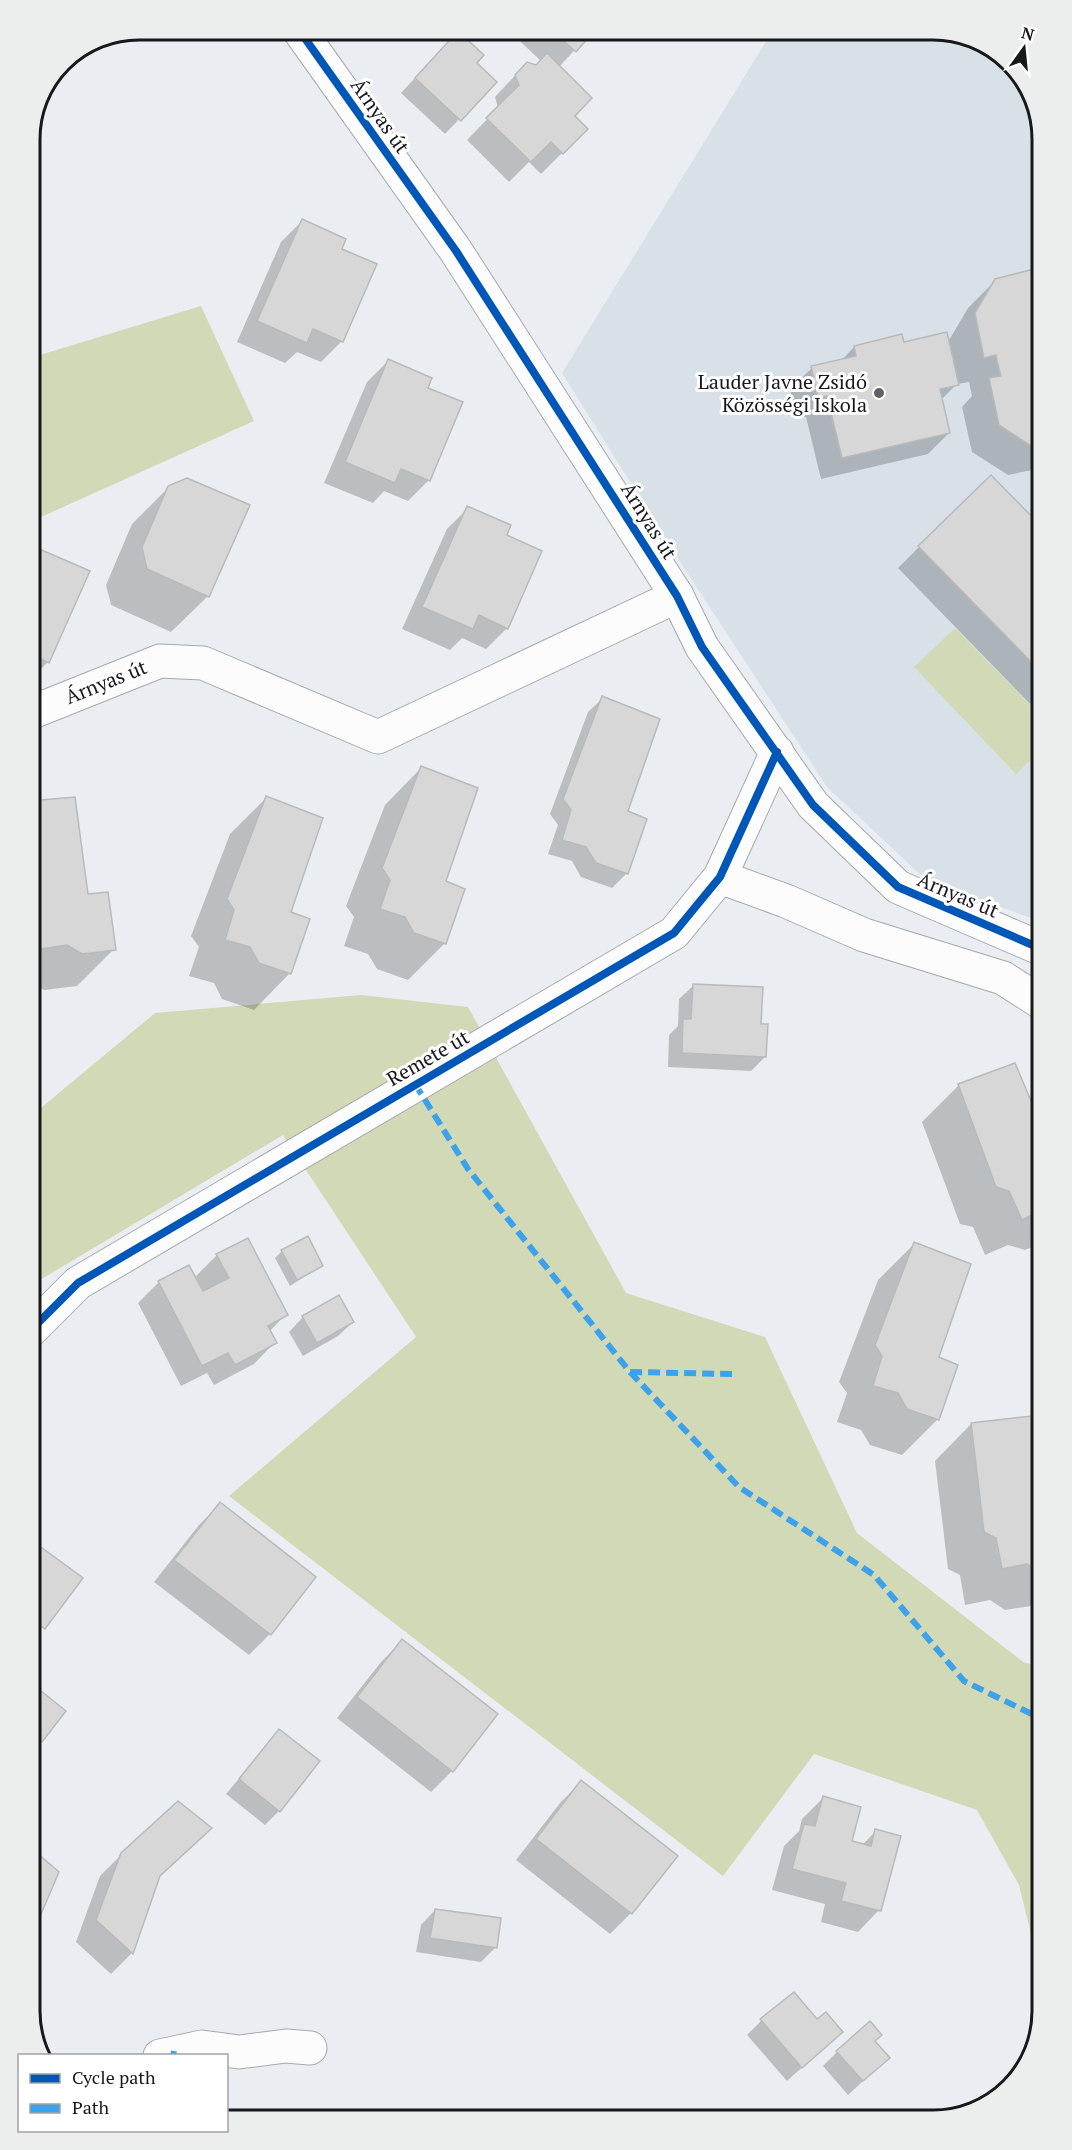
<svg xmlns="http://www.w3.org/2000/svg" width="1072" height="2150" font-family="'PT Serif',serif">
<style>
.built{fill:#d8e1e8}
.green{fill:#d2d9b7}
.shadow{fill:#0003}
.building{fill:#d7d7d8;stroke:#b9baba;stroke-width:1.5}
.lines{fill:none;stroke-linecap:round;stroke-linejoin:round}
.minor-casing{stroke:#a6a9ac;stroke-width:35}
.minor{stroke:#fcfcfd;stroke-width:33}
.quiet{stroke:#3da2ea;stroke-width:6;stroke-dasharray:12 6;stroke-linecap:butt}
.cycleway-casing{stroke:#fff;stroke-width:11}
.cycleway{stroke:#0057b8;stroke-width:8}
.poi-dot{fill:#606366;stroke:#fff;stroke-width:2}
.labels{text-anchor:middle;stroke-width:6;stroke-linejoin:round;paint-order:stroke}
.street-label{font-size:20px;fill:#16181b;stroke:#fff}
.poi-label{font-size:20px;fill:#16181b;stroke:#fff;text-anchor:end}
.rim{fill:none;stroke:#16181b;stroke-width:3}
</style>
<rect width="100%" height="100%" fill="#eaeef2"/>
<!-- built -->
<polygon class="built" points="773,30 940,30 985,47 1017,76 1034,98 1042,140 1042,922 926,880 827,787 684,568 562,373"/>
<!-- green -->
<g class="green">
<polygon points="201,306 254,421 30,522 30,358"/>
<polygon points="955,628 1042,717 1042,749 1016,774 914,667"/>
<polygon points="361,995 468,1007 626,1293 765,1337 857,1533 1023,1662 1042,1667 1042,1978 1019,1885 977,1810 814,1754 723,1876 229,1496 416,1337 283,1135 30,1286 30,1117 155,1013"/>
</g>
<!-- shadow -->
<g class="shadow">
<polygon points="508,30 593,30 559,67 573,116 586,129 541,174 529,162 509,182 467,140 498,108 495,97 506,85 527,63 536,66 541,61"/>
<polygon points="444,47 495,82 445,134 401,93"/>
<polygon points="302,221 340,249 342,341 321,362 297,352 285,363 237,342 281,242"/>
<polygon points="1042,268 1042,468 1008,475 972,452 962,407 972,396 969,382 957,384 941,400 949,433 928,454 821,479 806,417 797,418 790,389 812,368 841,361 854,347 948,342 968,308 996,280"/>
<polygon points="388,361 426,389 429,480 408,501 384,491 373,503 324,483 367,382"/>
<polygon points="169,487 208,596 171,632 111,605 106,585 132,524"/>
<polygon points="468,508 505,536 507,628 486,649 462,638 450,650 402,629 447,529"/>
<polygon points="1042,529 1042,700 1034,708 898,568 919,547"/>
<polygon points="30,547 48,662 30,680"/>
<polygon points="603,698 626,812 627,873 612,888 581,877 572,861 548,854 558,825 550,814 588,712"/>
<polygon points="421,768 444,882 445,943 408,980 377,969 368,954 344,946 354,917 346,906 385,805"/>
<polygon points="266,798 289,912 290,973 254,1010 222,999 214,983 189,976 199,947 191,936 230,834"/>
<polygon points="30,802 86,895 114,949 77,986 44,990 30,981"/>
<polygon points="694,985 759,1025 765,1057 751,1071 668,1067 669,1035 678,1026 679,999"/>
<polygon points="959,1085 1042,1131 1042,1243 1025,1250 1008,1245 985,1255 973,1227 960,1224 922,1122"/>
<polygon points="914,1244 937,1358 938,1419 902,1455 870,1445 861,1430 837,1422 847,1393 839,1382 878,1280"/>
<polygon points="282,1251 321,1266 290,1286 275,1258"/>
<polygon points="217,1255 286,1314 269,1332 275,1342 254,1364 214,1385 207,1373 181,1386 138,1303 159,1282 194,1278"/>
<polygon points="303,1317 353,1322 338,1336 303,1356 289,1332"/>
<polygon points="971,1424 1042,1492 1042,1600 1038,1605 1005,1610 990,1600 965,1605 960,1575 948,1569 935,1461"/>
<polygon points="220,1504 314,1577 270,1634 249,1655 154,1582 199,1525"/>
<polygon points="30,1541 81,1579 30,1642"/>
<polygon points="402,1641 452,1771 431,1792 337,1718 381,1662"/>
<polygon points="30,1684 64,1711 30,1752"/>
<polygon points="279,1731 279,1811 265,1825 226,1794"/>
<polygon points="581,1782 631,1913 610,1934 516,1860 560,1803"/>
<polygon points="823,1798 850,1842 862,1845 876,1831 879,1910 858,1932 821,1922 825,1904 772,1890 784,1846 799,1831 802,1819"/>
<polygon points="210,1828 157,1878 132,1953 111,1974 76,1942 100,1876 122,1854"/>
<polygon points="435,1910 495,1948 481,1962 416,1952 421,1925"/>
<polygon points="761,2021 817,2021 841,2032 787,2081 747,2035"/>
<polygon points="873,2041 873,2072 848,2095 823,2066 837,2052"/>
</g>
<!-- building -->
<g class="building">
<polygon points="552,30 595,30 576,52"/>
<polygon points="458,31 484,55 477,63 497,82 461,121 415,78"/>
<polygon points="547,53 592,98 575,116 588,129 563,154 551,142 531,162 486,118 519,85 515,75 527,62 536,65"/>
<polygon points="302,219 346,239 342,249 377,264 343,342 313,329 307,343 257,321"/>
<polygon points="1042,267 1042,448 1036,449 999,425 989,378 1001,376 997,361 996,355 984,358 975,313 995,279"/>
<polygon points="947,332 959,385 940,389 950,433 842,458 827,396 818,398 811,366 856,356 854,346 902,334 904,342"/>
<polygon points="388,359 432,378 428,388 463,402 430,481 401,469 395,483 345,462"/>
<polygon points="991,475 1042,527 1042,673 918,546"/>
<polygon points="187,478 250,505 209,597 147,569 142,547 168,486"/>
<polygon points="467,506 511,525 507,535 542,551 508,629 479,615 473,629 422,607"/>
<polygon points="30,545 90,571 49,663 30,654"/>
<polygon points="602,696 660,719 628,811 647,819 628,874 596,863 586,847 562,840 571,810 563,799"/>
<polygon points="421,766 478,788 446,881 465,889 446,944 414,933 405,917 380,909 390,880 382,868"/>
<polygon points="266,796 323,818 291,912 310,919 291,974 259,963 250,947 225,940 234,910 227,899"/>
<polygon points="75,797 88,894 108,892 116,950 82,954 67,945 41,949 36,918 30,915 30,801"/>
<polygon points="693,984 763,987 761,1024 768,1024 766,1057 682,1053 683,1019 691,1019"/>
<polygon points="1015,1063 1042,1127 1042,1210 1022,1220 1009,1191 996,1187 958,1084"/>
<polygon points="308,1236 323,1266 297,1280 281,1250"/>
<polygon points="248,1238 288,1315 268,1326 277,1343 235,1365 228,1353 202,1366 158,1281 189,1265 203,1291 229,1278 216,1254"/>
<polygon points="914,1242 971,1264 939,1357 958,1365 939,1420 907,1409 898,1393 873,1386 882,1356 875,1345"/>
<polygon points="339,1295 354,1322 317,1343 302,1316"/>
<polygon points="1032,1416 1042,1482 1042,1573 1027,1564 1002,1569 996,1538 984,1532 971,1423"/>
<polygon points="220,1502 316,1577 271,1635 174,1560"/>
<polygon points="30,1539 83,1578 45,1629 30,1618"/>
<polygon points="402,1639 498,1714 453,1772 357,1697"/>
<polygon points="30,1682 66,1711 42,1742 30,1733"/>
<polygon points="279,1729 320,1761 280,1812 239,1779"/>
<polygon points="581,1780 678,1856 632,1914 536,1839"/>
<polygon points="823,1796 861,1807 852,1841 871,1846 875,1829 901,1836 881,1911 841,1901 846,1883 792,1869 804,1824 815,1826"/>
<polygon points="178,1801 212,1828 160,1876 133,1954 96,1920 121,1853"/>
<polygon points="30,1847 59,1872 30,1940"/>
<polygon points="435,1909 501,1918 497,1948 430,1938"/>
<polygon points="794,1992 817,2019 826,2012 843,2032 802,2068 760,2019"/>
<polygon points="870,2021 882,2035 875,2041 890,2058 863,2081 836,2051"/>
</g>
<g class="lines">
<!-- minor casing -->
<g class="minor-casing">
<g id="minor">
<polyline points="299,30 456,251 677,596 702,647 813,805 898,887 1042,949"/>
<polyline points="30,713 160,661 203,663 378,737 677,596"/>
<polyline points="720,877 786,901 864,935 1003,978 1042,1003"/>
<polyline points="30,1331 78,1283 674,933 720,877 777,752"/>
<polyline points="160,2056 202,2047 239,2052 286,2046 310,2048"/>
</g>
</g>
<!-- minor -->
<use href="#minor" class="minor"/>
<!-- quiet -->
<g class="quiet">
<polyline points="415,1084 468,1169 630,1372 732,1374"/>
<polyline points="630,1372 739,1487 874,1575 964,1681 1042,1719"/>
<polyline points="173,2056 174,2051"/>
</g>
<!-- cycleway casing -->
<g class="cycleway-casing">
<g id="cycleway">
<polyline points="299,30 456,251 677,596 702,647 813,805 898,887 1042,949"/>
<polyline points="30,1331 78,1283 674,933 720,877 777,752"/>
</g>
</g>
<!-- cycleway -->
<use href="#cycleway" class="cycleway"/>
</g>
<!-- markers -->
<circle class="poi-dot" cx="879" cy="393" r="6"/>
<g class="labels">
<!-- street labels -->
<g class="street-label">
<text transform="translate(380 116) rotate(55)" y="7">Árnyas út</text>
<text transform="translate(649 521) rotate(58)" y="7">Árnyas út</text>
<text transform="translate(106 682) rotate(-22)" y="7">Árnyas út</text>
<text transform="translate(958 895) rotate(23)" y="7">Árnyas út</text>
<text transform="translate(428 1058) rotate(-30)" y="7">Remete út</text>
</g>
<!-- poi labels -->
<g class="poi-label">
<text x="867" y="389">Lauder Javne Zsidó<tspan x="867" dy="23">Közösségi Iskola</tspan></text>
</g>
</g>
<!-- crop -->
<path d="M0 0H1072V2150H0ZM139 40H933A99 99 0 0 1 1032 139V2011A99 99 0 0 1 933 2110H139A99 99 0 0 1 40 2011V139A99 99 0 0 1 139 40Z" fill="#eceded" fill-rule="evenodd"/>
<path class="rim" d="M139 40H933A99 99 0 0 1 1032 139V2011A99 99 0 0 1 933 2110H139A99 99 0 0 1 40 2011V139A99 99 0 0 1 139 40Z"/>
<!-- legend -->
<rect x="18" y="2054" width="210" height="78" fill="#ffffff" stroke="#a2a3a4" stroke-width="1.5"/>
<rect x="30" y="2074" width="30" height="9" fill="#0057b8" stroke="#a2a3a4" stroke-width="1.5"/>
<text x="72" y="2084" font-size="18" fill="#16181b">Cycle path</text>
<rect x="30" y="2104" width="30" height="9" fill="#3da2ea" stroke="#a2a3a4" stroke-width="1.5"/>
<text x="72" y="2114" font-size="18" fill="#16181b">Path</text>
<!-- north arrow -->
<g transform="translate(1024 48) rotate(15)" stroke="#ffffff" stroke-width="4.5" paint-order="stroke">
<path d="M0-4.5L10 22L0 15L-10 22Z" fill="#16181b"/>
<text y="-9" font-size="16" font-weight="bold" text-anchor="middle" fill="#16181b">N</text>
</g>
</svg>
